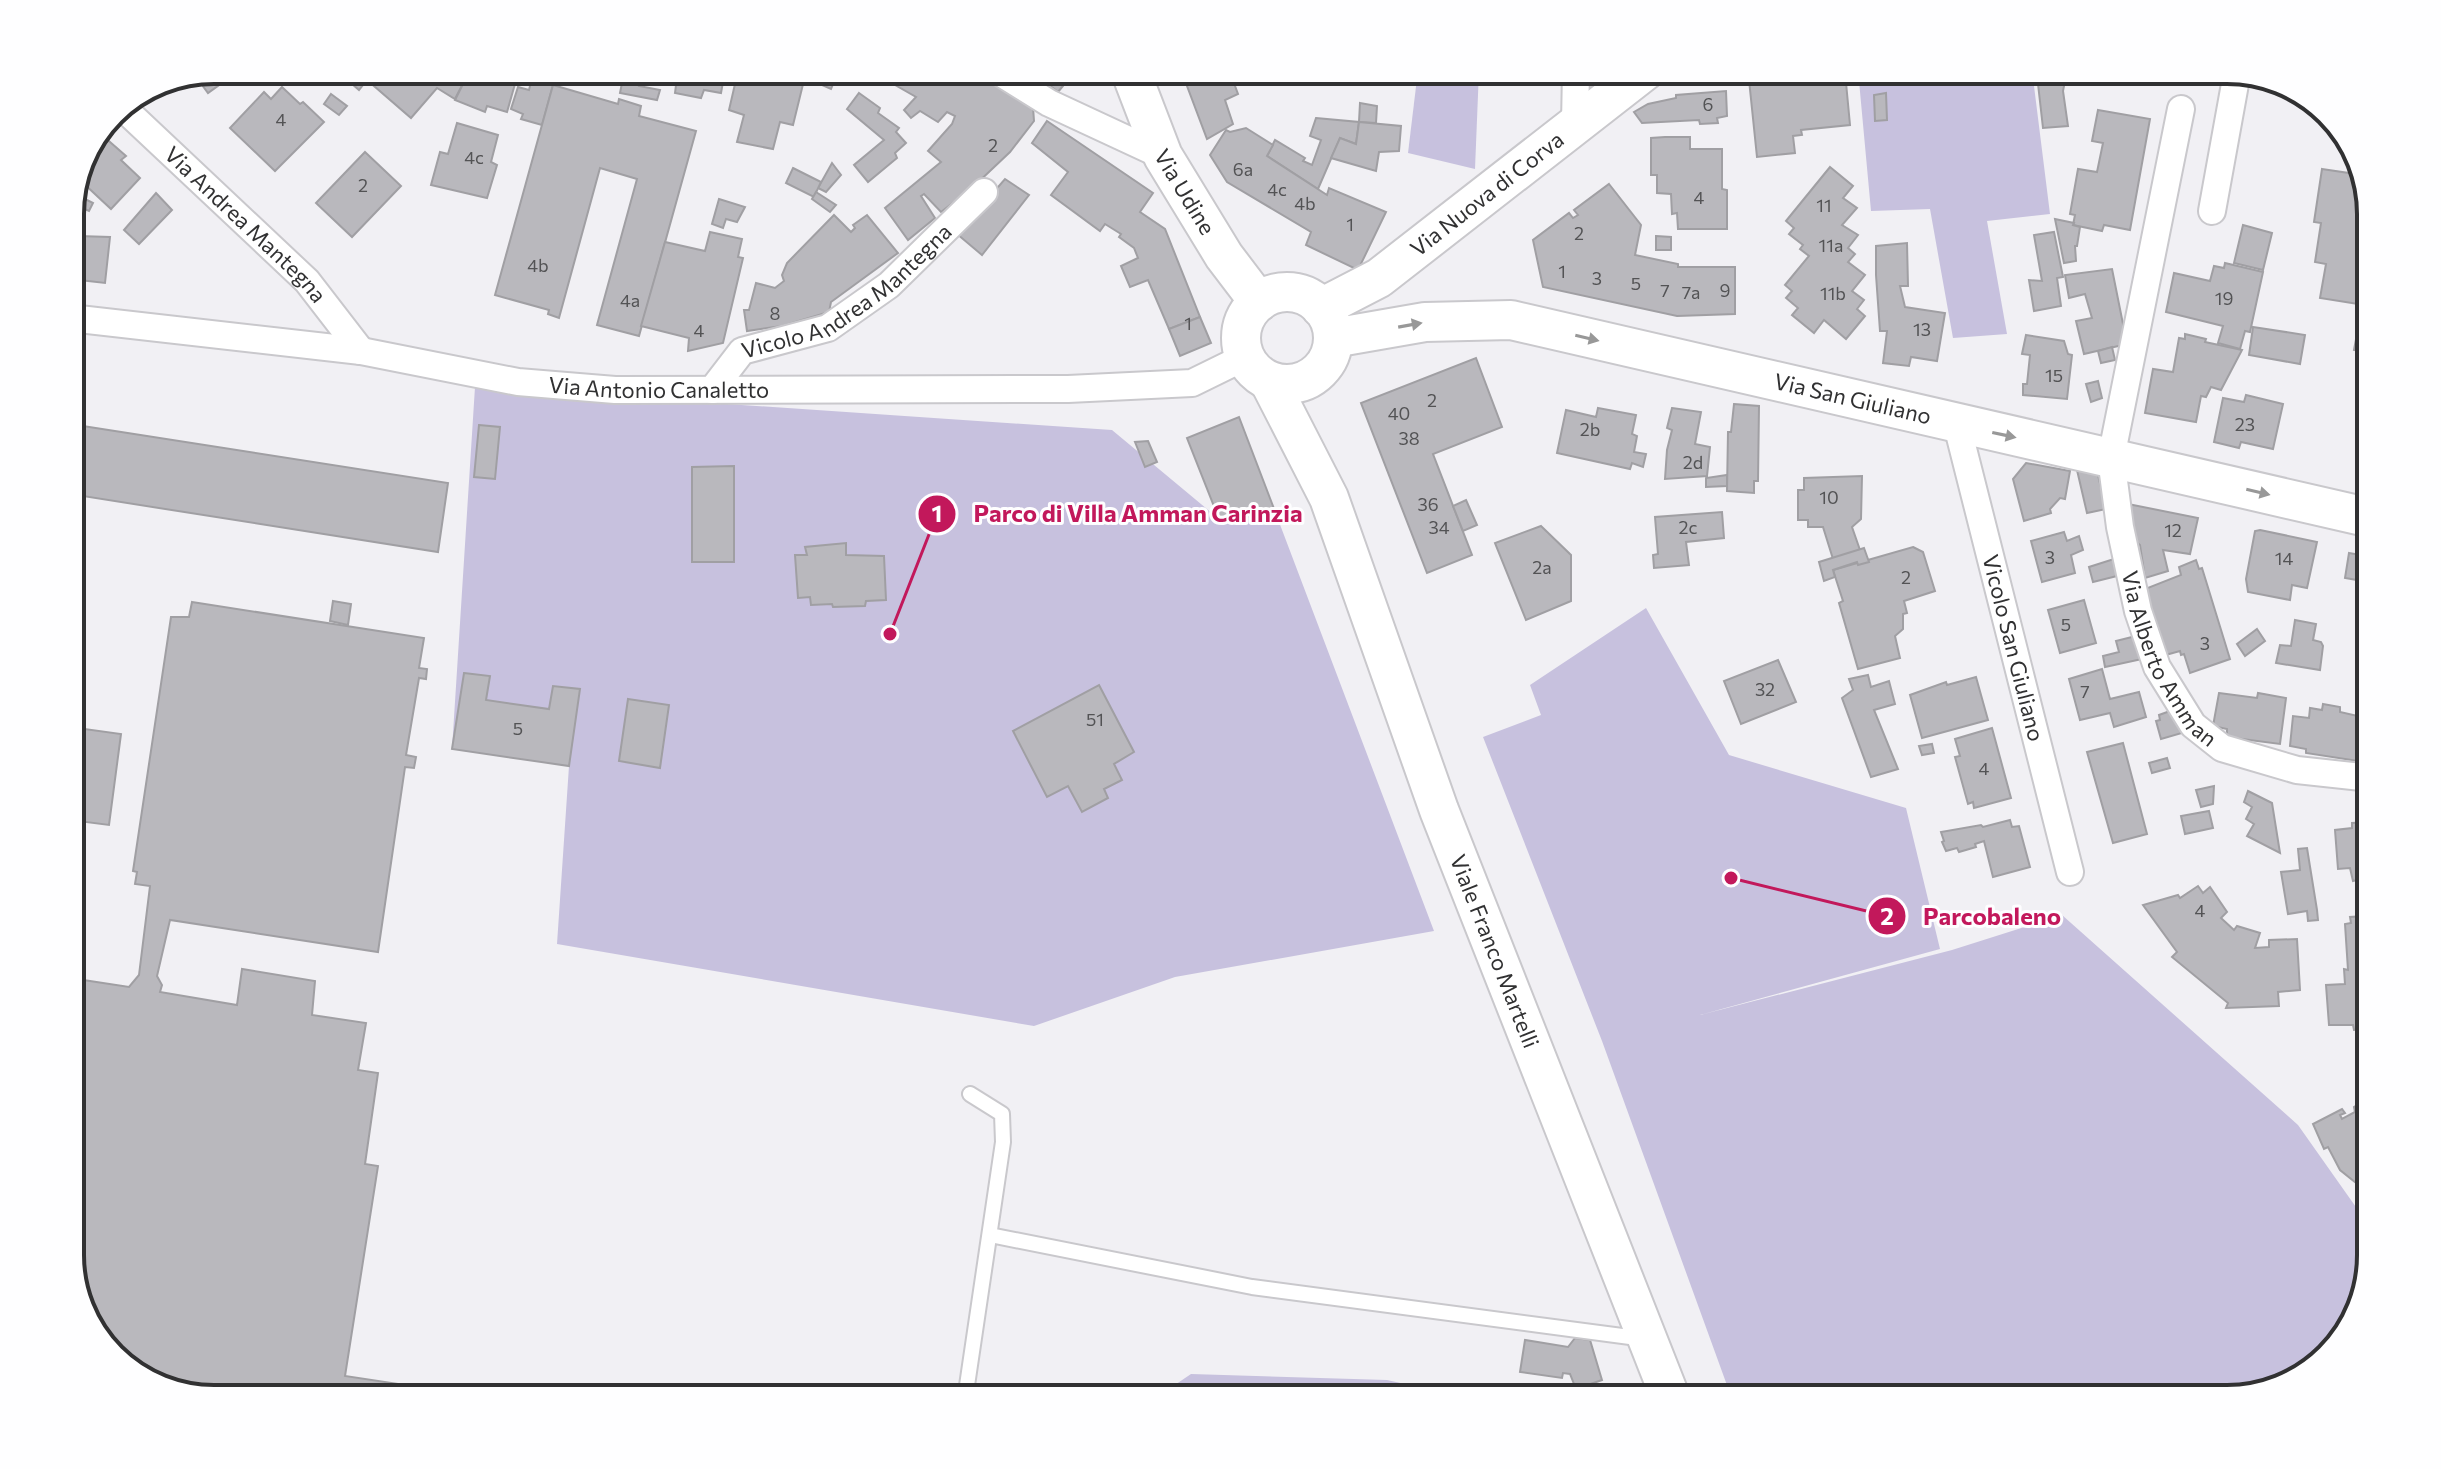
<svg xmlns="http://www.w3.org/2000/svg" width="2441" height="1469" font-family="Commissioner,sans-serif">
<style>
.green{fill:#c7c1de}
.building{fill:#b9b8bd;stroke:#a09fa3;stroke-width:2}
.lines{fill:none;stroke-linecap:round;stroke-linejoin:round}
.lane-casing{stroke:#c9c8cc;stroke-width:18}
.street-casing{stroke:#c9c8cc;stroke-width:30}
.secondary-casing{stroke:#c9c8cc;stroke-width:42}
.lane{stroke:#fff;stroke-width:14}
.street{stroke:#fff;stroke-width:26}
.secondary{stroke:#fff;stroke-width:38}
.oneway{fill:#989898}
.labels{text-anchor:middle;stroke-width:6;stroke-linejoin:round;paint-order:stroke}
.number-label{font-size:18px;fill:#535355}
.street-label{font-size:22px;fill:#313132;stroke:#fefeff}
.rim{fill:none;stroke:#313132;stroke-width:4}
.leader{fill:none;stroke:#c2185b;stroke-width:3}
.callout-dot{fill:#c2185b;stroke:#fefeff;stroke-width:3}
.mark-label{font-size:24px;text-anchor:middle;font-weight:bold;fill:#fff}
.callout-label{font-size:24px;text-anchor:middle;font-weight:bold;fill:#c2185b;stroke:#fefeff;stroke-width:6;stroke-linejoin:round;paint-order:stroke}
</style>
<rect width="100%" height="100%" fill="#f1f0f4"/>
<!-- green -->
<g class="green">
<polygon points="1418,70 1479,70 1475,169 1408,153"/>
<polygon points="1858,70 2032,70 2050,214 1987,221 2007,334 1953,338 1930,209 1871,211"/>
<polygon points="475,387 1112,430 1219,519 1276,514 1434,931 1175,977 1034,1026 557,944 569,766 452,749"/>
<polygon points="1646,608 1729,755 1906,808 1940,949 1700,1015 1952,950 2062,915 2298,1125 2358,1210 2371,1215 2371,1255 2351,1327 2299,1379 2227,1399 1732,1399 1602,1041 1483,737 1541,715 1530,685"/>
<polygon points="1191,1374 1387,1380 1472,1399 1154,1399"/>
</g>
<!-- building -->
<g class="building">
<polygon points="214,70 240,70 208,93 194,74"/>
<polygon points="336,70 423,70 438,82 444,70 470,70 455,99 437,88 411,118 367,80 359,90"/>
<polygon points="470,70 496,70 494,77 515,84 507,112 487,106 485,112 455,100"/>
<polygon points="678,70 799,70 806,72 793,125 780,122 773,149 737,142 744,115 729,110 735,84 723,82 721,93 704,90 701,98 675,93"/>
<polygon points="810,70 839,70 831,89 815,82 817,73"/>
<polygon points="876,70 967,70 1033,107 1034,121 1010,152 971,189 941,212 924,194 921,196 935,218 908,240 885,208 941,162 928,151 952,124 955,116 947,112 938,122 920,111 911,118 904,110 916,97 874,73"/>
<polygon points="1030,70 1076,70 1058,92"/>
<polygon points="1181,70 1229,70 1238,94 1225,100 1233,124 1207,139"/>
<polygon points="1748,70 1798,70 1799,77 1845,72 1850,125 1801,130 1802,135 1793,136 1795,153 1757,157"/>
<polygon points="614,73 640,80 639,86 660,90 657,100 620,93 622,83 612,79"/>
<polygon points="2037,75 2065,81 2063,91 2068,126 2043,128"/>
<polygon points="532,78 553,85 542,125 521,119 523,114 511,109 518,87 529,90"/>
<polygon points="553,85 618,104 619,99 641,106 639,116 696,131 639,336 597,325 637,179 600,168 559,318 548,314 549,310 495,295"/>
<polygon points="282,87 300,104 303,102 324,122 275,171 230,128 264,92 271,99"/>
<polygon points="1726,91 1727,116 1717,118 1718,123 1700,124 1699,120 1642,123 1634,112 1648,104 1676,98 1676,95"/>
<polygon points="859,93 880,108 878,113 899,128 896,132 906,143 895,153 897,158 868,182 854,165 884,140 847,109"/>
<polygon points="1886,93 1887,120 1875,121 1874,95"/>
<polygon points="331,94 347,106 339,115 324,104"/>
<polygon points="1360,103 1377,106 1376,123 1359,122"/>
<polygon points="2098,110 2150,119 2130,230 2104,225 2102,231 2073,225 2075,215 2070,214 2078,169 2097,172 2103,143 2092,141"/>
<polygon points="1316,118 1359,122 1356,144 1340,138 1318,189 1267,156 1275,140 1305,158 1303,161 1312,165 1321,140 1310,136"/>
<polygon points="1047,121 1153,193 1140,212 1165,229 1200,317 1169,329 1148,280 1130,287 1121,266 1138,258 1134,248 1119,237 1121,234 1105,224 1100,231 1051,195 1068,172 1032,143"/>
<polygon points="1359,122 1401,126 1399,151 1379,152 1376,171 1331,158 1340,138 1356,144"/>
<polygon points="457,123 498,135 491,162 497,165 487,198 431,185 440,152 448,154"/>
<polygon points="1246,128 1273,145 1267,156 1327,195 1329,188 1386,212 1358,270 1306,245 1311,232 1227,182 1210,155 1226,130 1230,132"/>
<polygon points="102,135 126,156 121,160 140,178 111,209 81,181"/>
<polygon points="1665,137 1690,137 1690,149 1722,149 1722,189 1727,190 1727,229 1678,229 1677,213 1672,214 1671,194 1657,193 1657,175 1651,175 1651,138"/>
<polygon points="365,152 401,186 352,237 316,203"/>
<polygon points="832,163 841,175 826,192 818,188"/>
<polygon points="1830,167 1853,186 1843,198 1857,208 1842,225 1858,235 1848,248 1855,254 1848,262 1865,275 1852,291 1864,300 1857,309 1865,316 1846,339 1824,320 1814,333 1792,315 1798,308 1786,298 1792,291 1785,285 1809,256 1800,249 1803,245 1789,234 1794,228 1786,221"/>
<polygon points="793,168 821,182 814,197 786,183"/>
<polygon points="2322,169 2362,175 2371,205 2371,306 2320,298 2326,264 2315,262 2321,223 2314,222"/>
<polygon points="1005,179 1029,195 982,255 957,234"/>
<polygon points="1609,184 1641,225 1635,255 1678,264 1678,267 1735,267 1735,314 1677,316 1543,287 1533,240 1569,213 1573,218 1578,215 1574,210"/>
<polygon points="816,192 836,205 830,212 812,199"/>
<polygon points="156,193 172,210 139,244 124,230"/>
<polygon points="75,194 93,203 89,211 71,203"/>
<polygon points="719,199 745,207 737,222 726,219 723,228 712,224"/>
<polygon points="834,215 851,232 855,228 853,225 867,215 898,253 831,302 829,312 782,326 747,331 744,310 749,310 756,283 775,288 784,281 782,275 787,263"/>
<polygon points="2055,219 2074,223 2073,225 2080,227 2077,246 2075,246 2076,261 2064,263"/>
<polygon points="2243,225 2272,233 2263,270 2234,263"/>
<polygon points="70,230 80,230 78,246 70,245"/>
<polygon points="710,232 742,239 738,257 743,258 723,343 688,351 689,338 641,326 665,242 705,251"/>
<polygon points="2054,232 2063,277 2057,278 2061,306 2034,311 2029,280 2042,281 2034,235"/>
<polygon points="78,236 110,237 105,283 71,279 70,245 78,246"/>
<polygon points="1656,236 1671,237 1671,250 1656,250"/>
<polygon points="1907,243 1908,286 1900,286 1905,307 1945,313 1937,361 1911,357 1909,366 1883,363 1887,331 1880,331 1876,275 1876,246"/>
<polygon points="2225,263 2263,272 2250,332 2245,331 2240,349 2218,343 2223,326 2166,312 2174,273 2210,281 2214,266 2224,268"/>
<polygon points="2112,269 2127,344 2084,354 2076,321 2092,318 2085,294 2069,298 2065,275"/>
<polygon points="1200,317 1211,343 1180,356 1169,329"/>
<polygon points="2253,327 2305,335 2300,364 2249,355"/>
<polygon points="2185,334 2206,339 2205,342 2242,350 2221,390 2211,387 2206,397 2201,396 2196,422 2145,413 2153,369 2173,372 2179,338 2185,339"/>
<polygon points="2026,335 2064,341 2068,354 2072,355 2067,399 2023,395 2023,384 2027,384 2030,355 2022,354"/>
<polygon points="2356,339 2371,341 2371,353 2354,350"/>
<polygon points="2112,347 2115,360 2101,363 2098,351"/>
<polygon points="1476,358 1502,427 1433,454 1472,555 1427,573 1361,403"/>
<polygon points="2098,381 2102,398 2091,402 2086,384"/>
<polygon points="2246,395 2283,404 2273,449 2241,442 2239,448 2214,442 2223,398 2244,402"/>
<polygon points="1734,404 1759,406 1758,481 1754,481 1754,493 1727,491 1728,432 1731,432"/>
<polygon points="1598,408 1636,415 1632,434 1637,436 1634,452 1646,454 1643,467 1632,463 1630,469 1557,453 1566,410 1596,417"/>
<polygon points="1672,408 1701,412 1695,444 1710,447 1707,476 1665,479 1667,450 1672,430 1667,428"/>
<polygon points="1239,417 1276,514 1219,519 1187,438"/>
<polygon points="70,424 448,483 438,552 70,494"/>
<polygon points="479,425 500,427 495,479 474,477"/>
<polygon points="1148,441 1157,462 1145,467 1135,442"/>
<polygon points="2026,463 2070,471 2065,499 2060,498 2050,509 2051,513 2024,521 2013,479"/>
<polygon points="734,466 734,562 692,562 692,467"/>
<polygon points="2077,470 2098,475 2106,509 2087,513"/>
<polygon points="1727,475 1727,486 1706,487 1706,478"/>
<polygon points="1862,476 1861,519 1852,527 1860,550 1833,559 1823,527 1808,527 1808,520 1798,520 1798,490 1804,490 1804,478"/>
<polygon points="1466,500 1477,525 1463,531 1453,506"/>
<polygon points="2128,504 2198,518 2190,554 2163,550 2168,571 2145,578 2140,545 2135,541"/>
<polygon points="1722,512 1724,538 1686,542 1689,565 1654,568 1653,555 1658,554 1655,517"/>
<polygon points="1541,526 1571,555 1571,601 1526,620 1495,543"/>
<polygon points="2260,530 2317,542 2307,588 2292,585 2290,600 2248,592 2246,579 2255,531"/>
<polygon points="2064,532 2067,541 2079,536 2083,550 2071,555 2075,573 2042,582 2031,541"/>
<polygon points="846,543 846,555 884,556 886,600 866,601 865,606 833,607 832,604 811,605 810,597 798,598 795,555 807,555 805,547"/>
<polygon points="1913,547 1923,552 1935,591 1904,601 1907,613 1903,614 1903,629 1895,636 1900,658 1858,669 1839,603 1843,601 1833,570"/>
<polygon points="1864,548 1869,562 1858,565 1857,562 1833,570 1835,577 1824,581 1819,562"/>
<polygon points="2349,553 2361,555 2357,580 2345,578"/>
<polygon points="2117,558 2121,575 2093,582 2089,567"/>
<polygon points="2196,560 2199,569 2202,568 2230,659 2190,673 2184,654 2181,655 2180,651 2162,656 2145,589 2181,575 2179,567"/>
<polygon points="2084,600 2096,643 2060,653 2048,610"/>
<polygon points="333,601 351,604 348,625 330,621"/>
<polygon points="192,602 424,638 419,668 427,669 426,679 419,678 406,755 416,757 414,768 405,767 378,952 170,920 157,976 162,985 160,992 237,1005 242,969 315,981 312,1015 366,1023 358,1070 378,1073 365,1164 378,1166 345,1376 445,1391 444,1399 214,1399 142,1379 90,1327 70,1264 70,978 129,987 139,975 150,886 135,884 137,872 133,871 171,617 189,617"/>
<polygon points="2295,620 2316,624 2313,640 2321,642 2323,646 2320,670 2276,663 2280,645 2291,646"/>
<polygon points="2371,621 2371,669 2364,668"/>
<polygon points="2257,629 2265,641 2245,656 2237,644"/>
<polygon points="2136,636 2142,659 2105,667 2103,656 2119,652 2116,641"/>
<polygon points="1778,660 1796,702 1741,724 1724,681"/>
<polygon points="2102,669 2110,699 2139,692 2146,717 2114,727 2110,713 2080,720 2069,679"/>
<polygon points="464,673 490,676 486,700 549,709 553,686 580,689 569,766 452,749"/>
<polygon points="1868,675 1871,687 1889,681 1895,704 1874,710 1898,769 1871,777 1842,698 1853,690 1849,679"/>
<polygon points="1976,677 1988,720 1922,738 1910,695 1946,682 1947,685"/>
<polygon points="1099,685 1134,752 1114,764 1122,780 1104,789 1108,798 1082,812 1068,786 1047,797 1013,731"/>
<polygon points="2219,693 2257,698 2258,693 2286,698 2280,744 2227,737 2227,729 2213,726"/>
<polygon points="628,699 669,705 660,768 619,761"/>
<polygon points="2323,704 2340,707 2340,712 2371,719 2371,763 2306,753 2306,749 2290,746 2293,716 2309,718 2310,708 2322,710"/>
<polygon points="2170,711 2182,733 2161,739 2156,721 2160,720 2159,715"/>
<polygon points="70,727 121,734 109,825 70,820 73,774 70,773"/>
<polygon points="1992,728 2011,798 1974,808 1973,802 1968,804 1955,757 1960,756 1955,739"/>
<polygon points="2123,743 2147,834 2113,843 2087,752"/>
<polygon points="1932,744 1934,753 1922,755 1919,746"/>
<polygon points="2167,758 2170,768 2152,773 2149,763"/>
<polygon points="2214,786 2213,804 2201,807 2196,790"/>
<polygon points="2248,791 2272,803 2280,853 2247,836 2254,824 2246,819 2252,807 2244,802"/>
<polygon points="2209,811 2213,828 2185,834 2181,816"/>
<polygon points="2010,820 2012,827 2019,826 2030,867 1993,877 1984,841 1975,844 1976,847 1959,852 1957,848 1946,851 1942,842 1944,841 1941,832 1981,825 1983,827"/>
<polygon points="2371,822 2371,1028 2354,1030 2353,1025 2329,1025 2326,985 2345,984 2344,969 2348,970 2345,924 2351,923 2350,917 2365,916 2364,906 2360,906 2357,880 2353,881 2350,868 2338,869 2335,830 2352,828 2352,823"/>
<polygon points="2307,848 2317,910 2318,920 2308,921 2307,911 2288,914 2281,872 2300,870 2298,849"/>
<polygon points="2198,886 2203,893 2210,887 2227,912 2221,918 2234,930 2237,926 2260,933 2255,948 2269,947 2269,940 2297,939 2300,990 2278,992 2279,1006 2226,1008 2228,1003 2172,957 2177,952 2143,905 2178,895 2180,898"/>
<polygon points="2371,1097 2371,1152 2364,1156 2371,1163 2371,1195 2340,1170 2328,1147 2324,1149 2313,1124 2342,1109 2345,1113 2340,1115 2342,1119 2355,1112 2354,1107"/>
<polygon points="1575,1338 1590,1340 1602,1380 1576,1389 1570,1374 1563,1373 1562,1378 1520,1372 1525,1340 1568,1347"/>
</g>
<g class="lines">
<!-- lane casing -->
<g class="lane-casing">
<g id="lane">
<polyline points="990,1235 1252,1287 1645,1339"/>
<polyline points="965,1399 1003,1142 1002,1114 970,1094"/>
</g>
</g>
<!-- street casing -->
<g class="street-casing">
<g id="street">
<polyline points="996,70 1049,103 1163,156"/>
<path id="s1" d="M 121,106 L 307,281 L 361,351"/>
<path id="s2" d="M 2181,109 L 2111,458 L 2120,527 L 2138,611 L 2157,667 L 2193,725 L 2222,748 L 2297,770 L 2371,778"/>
<polyline points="1575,124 1576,70"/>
<polyline points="2212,211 2237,73"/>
<path id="s3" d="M 70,318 L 361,351 L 518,382 L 615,390 L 1068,389 L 1192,383 L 1245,357"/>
<path id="s4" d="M 712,390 L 742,351 L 828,328 L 889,285 L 984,192"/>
<path id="s5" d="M 1957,425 L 2070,872"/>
</g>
</g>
<!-- secondary casing -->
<g class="secondary-casing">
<g id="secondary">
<path id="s6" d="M 1130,70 L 1163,156 L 1224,256 L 1259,302"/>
<circle cx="1287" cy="338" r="46"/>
<path id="s7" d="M 1321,308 L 1379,278 L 1646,70"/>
<path id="s8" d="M 1333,338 L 1425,322 L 1511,320 L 2371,518"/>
<path id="s9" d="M 1269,381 L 1329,498 L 1439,810 L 1671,1399"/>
</g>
</g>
<!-- lane -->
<use href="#lane" class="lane"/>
<!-- street -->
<use href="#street" class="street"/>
<!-- secondary -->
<use href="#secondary" class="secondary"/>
</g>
<!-- one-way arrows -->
<defs><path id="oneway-solid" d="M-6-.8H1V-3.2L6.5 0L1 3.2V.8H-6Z" transform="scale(2)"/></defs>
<g class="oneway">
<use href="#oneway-solid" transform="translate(1410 325) rotate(-10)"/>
<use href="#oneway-solid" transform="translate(1587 338) rotate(13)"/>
<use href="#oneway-solid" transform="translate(2004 435) rotate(12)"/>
<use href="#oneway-solid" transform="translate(2258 492) rotate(13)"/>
</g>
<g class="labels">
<!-- number labels -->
<g class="number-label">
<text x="1708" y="111">6</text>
<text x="281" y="126">4</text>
<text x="993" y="152">2</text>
<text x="474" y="164">4c</text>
<text x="1243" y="176">6a</text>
<text x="363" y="192">2</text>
<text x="1277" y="196">4c</text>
<text x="1699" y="204">4</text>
<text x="1305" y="210">4b</text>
<text x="1824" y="212">11</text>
<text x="1350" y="231">1</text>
<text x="1579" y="240">2</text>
<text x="1831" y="252">11a</text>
<text x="538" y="272">4b</text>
<text x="1562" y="278">1</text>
<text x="1597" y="285">3</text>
<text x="1636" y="290">5</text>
<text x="1665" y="297">7</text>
<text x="1725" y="297">9</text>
<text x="1691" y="299">7a</text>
<text x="1833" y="300">11b</text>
<text x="2224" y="305">19</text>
<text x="630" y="307">4a</text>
<text x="775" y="320">8</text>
<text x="1188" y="330">1</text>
<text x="1922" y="336">13</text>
<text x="699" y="337">4</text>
<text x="2054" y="382">15</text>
<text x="1432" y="407">2</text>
<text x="1399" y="420">40</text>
<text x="2245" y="431">23</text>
<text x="1590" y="436">2b</text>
<text x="1409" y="445">38</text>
<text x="1693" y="469">2d</text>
<text x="1829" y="504">10</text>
<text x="1428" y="511">36</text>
<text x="1439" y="534">34</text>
<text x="1688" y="534">2c</text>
<text x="2173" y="537">12</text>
<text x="2050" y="564">3</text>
<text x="2284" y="565">14</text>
<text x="1542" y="574">2a</text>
<text x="1906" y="584">2</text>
<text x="2066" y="631">5</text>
<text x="2205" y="650">3</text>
<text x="1765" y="696">32</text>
<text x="2085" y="698">7</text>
<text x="1095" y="726">51</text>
<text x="518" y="735">5</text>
<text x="1984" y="775">4</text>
<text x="2200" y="917">4</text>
</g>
<!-- street labels -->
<g class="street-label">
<text dy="8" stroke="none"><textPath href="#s6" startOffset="134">Via Udine</textPath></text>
<text dy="8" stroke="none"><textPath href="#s7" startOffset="202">Via Nuova di Corva</textPath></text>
<text dy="8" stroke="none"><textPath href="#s1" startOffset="172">Via Andrea Mantegna</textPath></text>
<text dy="8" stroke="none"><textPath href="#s4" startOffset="172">Vicolo Andrea Mantegna</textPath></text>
<text dy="8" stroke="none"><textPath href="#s3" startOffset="594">Via Antonio Canaletto</textPath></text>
<text dy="8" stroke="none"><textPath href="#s8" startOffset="530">Via San Giuliano</textPath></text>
<text dy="8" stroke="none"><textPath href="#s5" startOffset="230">Vicolo San Giuliano</textPath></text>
<text dy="8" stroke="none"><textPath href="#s2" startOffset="568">Via Alberto Amman</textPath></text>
<text dy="8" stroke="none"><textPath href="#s9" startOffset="614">Viale Franco Martelli</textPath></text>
</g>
</g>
<!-- crop -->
<path d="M0 0H2441V1469H0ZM214 84H2227A130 130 0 0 1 2357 214V1255A130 130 0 0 1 2227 1385H214A130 130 0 0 1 84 1255V214A130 130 0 0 1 214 84Z" fill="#fefeff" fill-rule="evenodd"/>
<path class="rim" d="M214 84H2227A130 130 0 0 1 2357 214V1255A130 130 0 0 1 2227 1385H214A130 130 0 0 1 84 1255V214A130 130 0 0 1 214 84Z"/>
<!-- callouts -->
<path class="leader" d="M890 634L937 514M1731 878L1887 916"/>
<g class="callout-dot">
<circle cx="890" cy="634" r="8"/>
<circle cx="1731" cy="878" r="8"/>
<circle cx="937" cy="514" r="20"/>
<circle cx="1887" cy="916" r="20"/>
</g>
<g class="mark-label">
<text x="937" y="522">1</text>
<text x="1887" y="925">2</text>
</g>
<g class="callout-label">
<text x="1138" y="522">Parco di Villa Amman Carinzia</text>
<text x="1992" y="925">Parcobaleno</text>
</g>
</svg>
